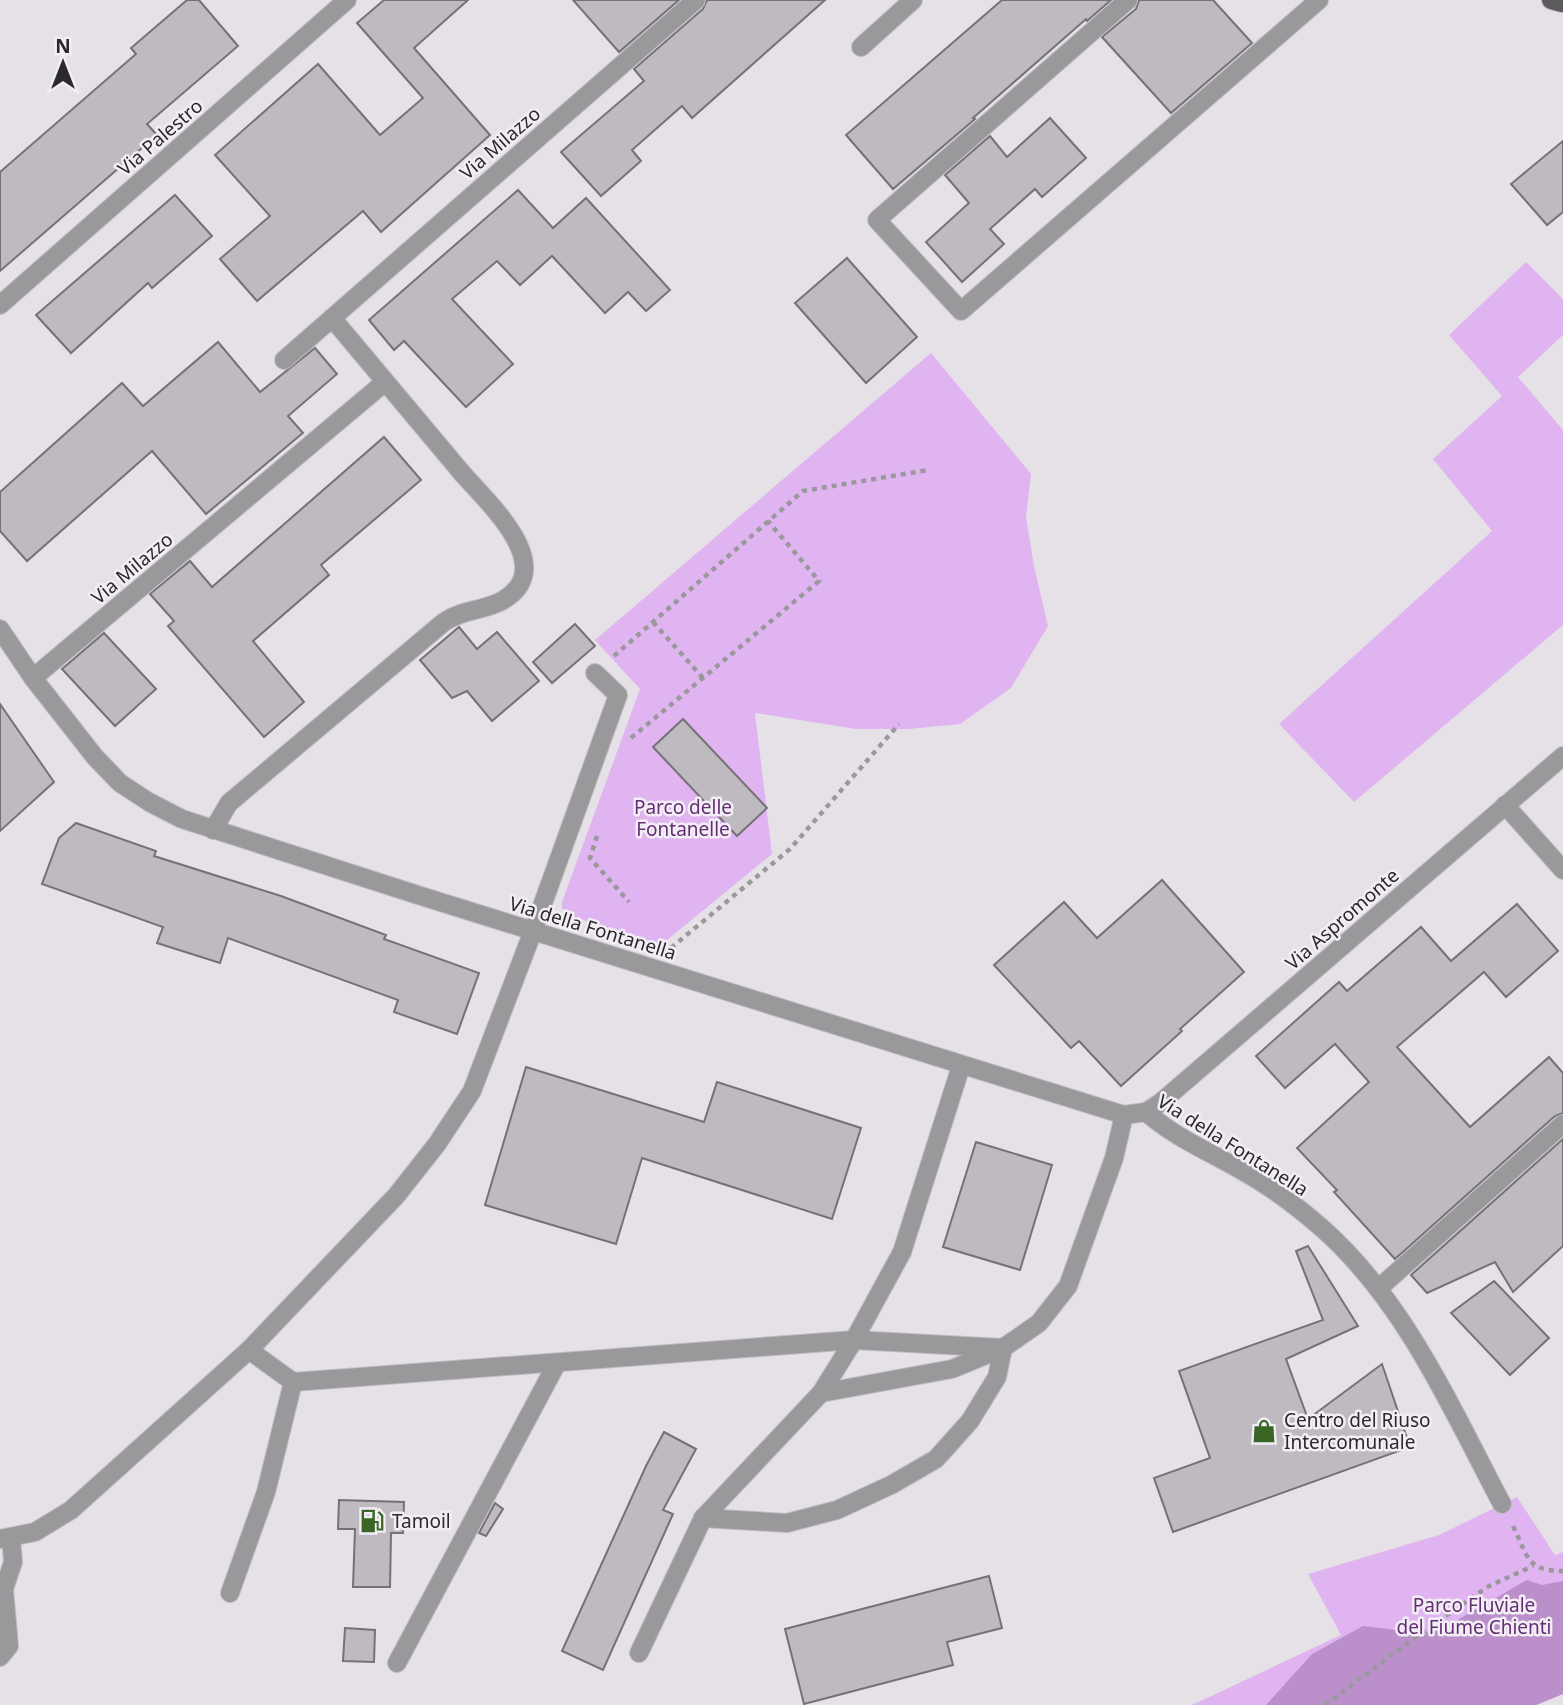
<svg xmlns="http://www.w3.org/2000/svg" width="1563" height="1705" font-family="'Noto Sans',sans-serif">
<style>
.green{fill:#e0b4f0}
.forest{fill:#bb90ca}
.building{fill:#bebac0;stroke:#757176;stroke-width:2}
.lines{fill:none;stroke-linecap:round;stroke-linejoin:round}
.service-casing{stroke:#c0bcc1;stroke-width:20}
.minor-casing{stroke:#c0bcc1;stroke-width:20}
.primary-casing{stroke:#c0bcc1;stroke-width:20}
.path{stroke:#9b989c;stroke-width:4.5;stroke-dasharray:5 5;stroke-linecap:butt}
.service{stroke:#99989a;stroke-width:18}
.minor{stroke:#99989a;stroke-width:18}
.primary{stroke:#5d5a5e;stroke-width:18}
.labels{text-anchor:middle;stroke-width:5;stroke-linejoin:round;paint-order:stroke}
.street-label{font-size:19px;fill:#2a292b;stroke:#f3eef5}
.park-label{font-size:19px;fill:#632e74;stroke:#f3eef5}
.poi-label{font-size:19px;fill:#2a292b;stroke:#f3eef5;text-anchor:start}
</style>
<rect width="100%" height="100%" fill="#e6e1e7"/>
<!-- green -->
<g class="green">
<polygon points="1526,262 1563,299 1563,335 1518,377 1563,430 1563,625 1354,802 1279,724 1492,531 1433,459 1502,396 1449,335"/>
<polygon points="931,353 1031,474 1026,517 1034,566 1048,626 1011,688 960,724 909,729 856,729 755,713 772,854 661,945 571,916 562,908 562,902 640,689 595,640"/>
<polygon points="1517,1497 1555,1555 1563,1552 1563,1694 1536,1705 1192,1705 1341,1635 1308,1574 1439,1535"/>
</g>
<!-- forest -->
<polygon class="forest" points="1527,1580 1542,1585 1563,1581 1563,1694 1536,1705 1266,1705 1312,1654 1363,1626 1421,1633 1440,1630"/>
<!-- building -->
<g class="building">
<polygon points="187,0 199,0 238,46 147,124 157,135 0,271 0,172 136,54 131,48"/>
<polygon points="384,0 468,0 414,48 490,135 381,232 363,211 257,301 220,259 270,216 215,155 318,64 380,135 423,98 357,23"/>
<polygon points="573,0 679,0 619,52"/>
<polygon points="707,0 825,0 692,118 682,106 632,150 641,161 601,196 561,152 644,81 634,69 703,9"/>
<polygon points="1002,0 1111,0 1087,21 1086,19 973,118 975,119 893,189 846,135"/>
<polygon points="1139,0 1213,0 1252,43 1171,113 1102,37 1136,9"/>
<polygon points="1050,118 1086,158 1042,197 1035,189 990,229 1004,244 962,282 926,242 969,203 945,175 990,136 1007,157"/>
<polygon points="1563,141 1563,212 1547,225 1511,184"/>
<polygon points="518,190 553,228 586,198 670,290 646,311 628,292 605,313 552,256 520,285 497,261 452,299 513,364 466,407 404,341 394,350 369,320"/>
<polygon points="175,195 212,236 152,288 148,283 71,353 36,315"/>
<polygon points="847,258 917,337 866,383 795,303"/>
<polygon points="218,342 260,392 315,348 337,374 288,416 303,433 206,514 152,451 27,561 0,531 0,492 122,383 143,406"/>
<polygon points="384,437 421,480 321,565 329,575 253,641 304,702 264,737 168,626 174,621 150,594 190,561 212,587"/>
<polygon points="575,624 595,646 552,683 533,662"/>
<polygon points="459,627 477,649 497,632 539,681 492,721 467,691 452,698 420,660"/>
<polygon points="104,633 156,689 115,726 62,669"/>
<polygon points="0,704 54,782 0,831"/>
<polygon points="683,719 767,808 737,836 653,747"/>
<polygon points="76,823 156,851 154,856 281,896 386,935 384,939 479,973 457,1034 394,1012 398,1000 228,938 220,963 157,943 163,927 42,884 59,838"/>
<polygon points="1162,880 1244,972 1180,1029 1182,1031 1121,1086 1079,1041 1071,1048 994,965 1064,902 1097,938"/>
<polygon points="1517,904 1558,951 1506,997 1484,972 1397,1047 1470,1127 1549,1057 1563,1073 1563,1113 1555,1116 1395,1259 1334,1192 1337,1190 1297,1148 1369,1082 1335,1044 1285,1088 1256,1056 1339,982 1347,991 1421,927 1451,961"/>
<polygon points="526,1067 704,1122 717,1082 861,1128 832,1219 642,1158 616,1244 485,1205"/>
<polygon points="1563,1139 1563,1246 1513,1292 1495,1262 1427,1293 1411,1275"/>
<polygon points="976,1142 1052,1165 1020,1270 943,1247"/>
<polygon points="1308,1246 1358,1326 1286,1359 1308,1419 1382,1364 1410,1447 1173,1532 1154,1478 1210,1458 1179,1371 1323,1320 1296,1251"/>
<polygon points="1494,1281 1549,1338 1510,1375 1451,1313"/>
<polygon points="664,1432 696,1449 663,1510 673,1514 603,1670 562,1651 646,1466"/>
<polygon points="339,1500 404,1502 403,1533 391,1533 390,1587 353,1587 355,1529 338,1529"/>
<polygon points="495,1503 503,1509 486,1536 479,1533"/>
<polygon points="989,1576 1002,1628 947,1642 953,1665 804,1704 785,1629"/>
<polygon points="345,1628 375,1630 374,1662 343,1661"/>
</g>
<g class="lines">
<!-- service casing -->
<g class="service-casing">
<g id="service">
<polyline points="1128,0 877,220 961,311 1319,0"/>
<polyline points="861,47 913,0"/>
<path d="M 213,830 L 229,803 L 444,622 C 464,608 487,611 505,599 C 558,565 487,502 462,473"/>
<polyline points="533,931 618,695 595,673"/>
<polyline points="1379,1288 1563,1124"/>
<polyline points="249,1350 293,1382 854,1340 1003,1348"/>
<polyline points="821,1393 952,1369 1003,1348 1039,1323 1068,1286 1114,1158 1124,1115"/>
<polyline points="703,1518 787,1523 837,1510 891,1485 936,1459 970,1421 997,1377 1003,1348"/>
<polyline points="230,1593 266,1492 293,1382"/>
<polyline points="639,1653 703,1518 821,1393 854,1340 902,1252"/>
<polyline points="0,1657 9,1646 4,1589 13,1562 11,1537"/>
<polyline points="397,1663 557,1363"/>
</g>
</g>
<!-- minor casing -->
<g class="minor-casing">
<g id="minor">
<polyline points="0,305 347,0"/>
<polyline points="332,318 462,473"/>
<polyline points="284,360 696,0"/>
<polyline points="0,629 33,678 95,757 120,783 149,802 182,819 421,896 1124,1115 1146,1112 1160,1103 1563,756"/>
<polyline points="33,678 385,382"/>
<polyline points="1505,805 1563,870"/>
<path d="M 1146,1112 C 1174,1137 1208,1151 1241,1170 C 1270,1186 1298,1207 1323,1229 C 1406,1303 1451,1408 1502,1504"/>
<polyline points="902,1252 961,1066"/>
<polyline points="0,1539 35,1532 71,1510 249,1350 396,1196 437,1144 472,1091 533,931"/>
</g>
</g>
<!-- primary casing -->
<g class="primary-casing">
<polyline id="primary" points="1551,0 1562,3"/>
</g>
<!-- path -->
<g class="path">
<polyline points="653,622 703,678"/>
<polyline points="614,656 803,491 928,470"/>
<polyline points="631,738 819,581 768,521"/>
<polyline points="597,836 590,858 629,902"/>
<polyline points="671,948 790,849 899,724"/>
<path d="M 1513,1526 C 1528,1556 1526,1571 1563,1571"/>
<polyline points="1325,1705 1421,1633 1489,1586 1533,1566"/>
</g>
<!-- service -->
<use href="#service" class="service"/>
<!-- minor -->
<use href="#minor" class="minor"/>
<!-- primary -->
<use href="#primary" class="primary"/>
</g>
<!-- icons -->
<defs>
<g id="shop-bare" transform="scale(1.89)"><path d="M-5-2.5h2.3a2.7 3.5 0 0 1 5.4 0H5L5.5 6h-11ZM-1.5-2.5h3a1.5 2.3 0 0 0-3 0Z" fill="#396625" stroke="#f3eef5" stroke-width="2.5" paint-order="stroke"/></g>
<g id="fuel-bare" transform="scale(1.89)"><path d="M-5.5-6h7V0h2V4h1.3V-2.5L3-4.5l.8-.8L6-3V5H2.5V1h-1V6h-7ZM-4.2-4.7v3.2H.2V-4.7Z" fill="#396625" stroke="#f3eef5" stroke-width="2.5" paint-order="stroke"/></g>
</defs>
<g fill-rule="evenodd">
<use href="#shop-bare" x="1264" y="1431"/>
<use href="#fuel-bare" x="372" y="1521"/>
</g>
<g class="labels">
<!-- street labels -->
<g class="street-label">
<text transform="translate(160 137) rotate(-41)" y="7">Via Palestro</text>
<text transform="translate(500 143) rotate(-41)" y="7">Via Milazzo</text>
<text transform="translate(132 568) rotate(-40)" y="7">Via Milazzo</text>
<text transform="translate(1342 919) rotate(-41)" y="7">Via Aspromonte</text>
<text transform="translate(593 928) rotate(17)" y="7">Via della Fontanella</text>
<text transform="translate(1233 1145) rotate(32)" y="7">Via della Fontanella</text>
</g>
<!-- park labels -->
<g class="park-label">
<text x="683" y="814">Parco delle<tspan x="683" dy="22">Fontanelle</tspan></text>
<text x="1474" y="1612">Parco Fluviale<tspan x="1474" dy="22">del Fiume Chienti</tspan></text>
</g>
<!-- poi labels -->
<g class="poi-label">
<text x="1284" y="1427">Centro del Riuso<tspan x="1284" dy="22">Intercomunale</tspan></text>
<text x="392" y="1528">Tamoil</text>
</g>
</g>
<!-- north arrow -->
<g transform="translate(63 63)" stroke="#f3eef5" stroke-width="5" paint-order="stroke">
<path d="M0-5L12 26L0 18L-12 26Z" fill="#2a292b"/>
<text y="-10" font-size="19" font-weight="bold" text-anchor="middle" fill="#2a292b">N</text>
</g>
</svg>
